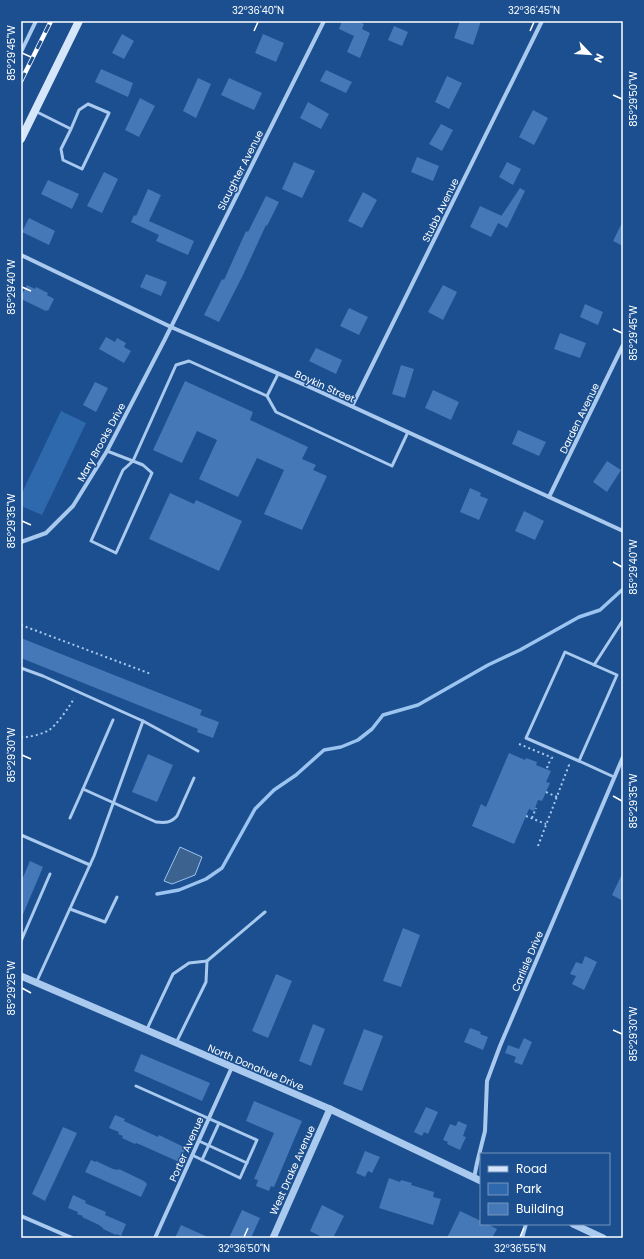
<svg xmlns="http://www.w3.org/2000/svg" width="644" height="1259" font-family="Poppins,sans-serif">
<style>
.green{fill:#2e69ad}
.water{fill:#3c6290;stroke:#9cc4f0}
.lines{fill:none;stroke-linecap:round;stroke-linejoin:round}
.stream{stroke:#9cc4f0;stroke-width:3.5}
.building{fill:#4478b7}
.path{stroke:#a9c9ee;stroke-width:2;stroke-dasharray:2 3;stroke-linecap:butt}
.service{stroke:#a9c9ee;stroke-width:3}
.minor{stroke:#a9c9ee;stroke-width:4}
.tertiary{stroke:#a9c9ee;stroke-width:7}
.secondary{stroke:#d6e6fa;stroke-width:8}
.rail-casing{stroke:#fff;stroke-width:4.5}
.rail{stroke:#1b4f8f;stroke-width:3;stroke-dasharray:9;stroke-linecap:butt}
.ticks{fill:none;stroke:#fff;stroke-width:1.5}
.labels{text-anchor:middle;stroke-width:3;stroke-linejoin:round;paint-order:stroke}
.street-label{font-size:10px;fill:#fff;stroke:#1b4f8f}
.neatline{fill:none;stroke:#fff;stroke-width:1.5}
.ticks-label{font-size:10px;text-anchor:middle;fill:#fff}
</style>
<rect width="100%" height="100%" fill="#1b4f8f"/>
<!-- green -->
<polygon class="green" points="61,411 86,423 42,515 21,506 21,495"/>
<!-- water -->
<polygon class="water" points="180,847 202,857 195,875 172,884 164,881"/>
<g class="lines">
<!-- stream -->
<polyline class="stream" points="157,894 179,890 206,879 222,868 255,809 274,790 296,775 324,750 341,747 358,740 372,729 383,715 418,705 488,665 520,650 579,617 600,610 623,589"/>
</g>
<!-- building -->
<g class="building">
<polygon points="342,21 357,21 364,24 362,29 370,33 360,58 347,52 354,36 339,29"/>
<polygon points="460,21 481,21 473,45 454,38"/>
<polygon points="394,26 408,32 402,46 388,40"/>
<polygon points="122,34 134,41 124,59 112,53"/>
<polygon points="263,34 284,43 276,62 255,53"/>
<polygon points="101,69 133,83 128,97 95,82"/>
<polygon points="326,70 352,82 346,93 320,81"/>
<polygon points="447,76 462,83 449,109 435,102"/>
<polygon points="198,78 211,84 196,118 183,111"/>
<polygon points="229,78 262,93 254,110 221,95"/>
<polygon points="140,98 155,106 139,137 125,130"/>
<polygon points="308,102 329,114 321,129 300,118"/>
<polygon points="533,110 548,118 534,145 519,137"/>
<polygon points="441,124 453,130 442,151 429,144"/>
<polygon points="417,157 439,166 433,181 411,172"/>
<polygon points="294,162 315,171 302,198 282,189"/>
<polygon points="507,162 521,169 513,185 499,177"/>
<polygon points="104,172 118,179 102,213 87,206"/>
<polygon points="48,180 79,194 72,209 41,194"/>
<polygon points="520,188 525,191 507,228 498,223 491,237 470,227 480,206 502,216 500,218"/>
<polygon points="148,189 161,195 149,221 194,241 188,255 156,241 159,235 131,222 134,215 136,216"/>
<polygon points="363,192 377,200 362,228 348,221"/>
<polygon points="266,196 279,202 267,226 266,225 243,275 219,322 204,315 222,279 224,280 246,231 248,232"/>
<polygon points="29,218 55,231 49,245 22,232"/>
<polygon points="623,221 623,246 613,241"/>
<polygon points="146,274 167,282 161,296 140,287"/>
<polygon points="27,285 35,289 36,287 48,293 47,295 54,299 48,311 47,310 46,311 21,299 21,296"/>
<polygon points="443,285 457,292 443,320 428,312"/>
<polygon points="585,304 603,312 598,325 580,317"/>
<polygon points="349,308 368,317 359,335 340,326"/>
<polygon points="560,333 586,343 580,358 554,349"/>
<polygon points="106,337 115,342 117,338 126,343 124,347 131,351 124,363 99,349"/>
<polygon points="316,348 342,360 336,374 309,361"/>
<polygon points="401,365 414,369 405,398 392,394"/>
<polygon points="185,381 253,412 250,420 308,447 302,459 316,465 313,470 327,476 302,530 264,514 284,470 257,458 238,497 199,479 217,440 197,431 182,463 153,450"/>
<polygon points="95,382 108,388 96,412 83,405"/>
<polygon points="433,390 459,402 451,420 425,408"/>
<polygon points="518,430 546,442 539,456 512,444"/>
<polygon points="607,461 621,470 607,492 593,482"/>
<polygon points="470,488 481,493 480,496 488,499 479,520 460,512"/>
<polygon points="170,493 194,504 196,500 242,521 219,571 149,539"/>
<polygon points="524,511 544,521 535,540 515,531"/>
<polygon points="21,638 202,710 200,715 219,722 213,738 197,732 198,729 21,658"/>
<polygon points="509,753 525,760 526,758 537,762 536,765 551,771 546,782 550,783 542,801 538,800 534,811 529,809 514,844 472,826 481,804 486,807"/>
<polygon points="148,754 173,765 157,802 132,792"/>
<polygon points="30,861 43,867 21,919 21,882"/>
<polygon points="623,872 623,901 612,895"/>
<polygon points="403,928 420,935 401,987 383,981"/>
<polygon points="585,956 597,962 584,990 572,984 576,976 570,974 576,962 582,964"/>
<polygon points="276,974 292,981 268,1038 252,1031"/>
<polygon points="313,1024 325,1029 311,1066 299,1061"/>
<polygon points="470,1028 481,1032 480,1034 488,1037 483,1050 464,1042"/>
<polygon points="364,1029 383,1036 362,1091 343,1084"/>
<polygon points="524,1038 532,1042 522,1065 514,1062 516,1057 505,1053 508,1045 519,1049"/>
<polygon points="141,1054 210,1083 202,1101 134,1071"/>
<polygon points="254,1101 302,1121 274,1187 271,1186 269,1191 256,1186 258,1180 254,1179 274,1133 246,1121"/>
<polygon points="426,1107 438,1112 428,1134 424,1132 422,1136 414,1132"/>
<polygon points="115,1115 125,1119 124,1121 158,1137 159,1135 186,1148 179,1162 141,1145 136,1143 135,1144 122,1138 123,1136 118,1134 119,1132 109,1128"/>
<polygon points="458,1121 467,1125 463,1136 466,1137 460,1150 447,1144 448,1142 443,1140 450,1124 456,1126"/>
<polygon points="63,1127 77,1133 45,1201 32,1194"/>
<polygon points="365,1151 380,1157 372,1173 368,1171 365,1177 356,1173"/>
<polygon points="91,1160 96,1162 96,1161 113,1169 118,1170 119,1169 144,1181 147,1184 141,1197 85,1172"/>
<polygon points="389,1178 400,1182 401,1180 412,1183 411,1185 434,1192 433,1197 441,1199 433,1225 379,1208"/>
<polygon points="73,1195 86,1201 85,1203 106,1212 105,1215 126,1224 121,1236 117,1234 116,1235 103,1229 103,1228 99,1225 82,1217 83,1216 77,1214 78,1212 68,1208"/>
<polygon points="322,1205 344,1216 333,1238 324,1238 310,1231"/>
<polygon points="242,1210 260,1218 251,1238 229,1238"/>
<polygon points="460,1211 481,1221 481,1224 487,1224 497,1229 492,1238 447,1238"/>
<polygon points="181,1225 210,1238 175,1238"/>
</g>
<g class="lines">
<!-- path -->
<g class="path">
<polyline points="21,625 151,674"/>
<path d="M 21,737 C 27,738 43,734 49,730 C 55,727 71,705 74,698"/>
<polyline points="519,744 553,758"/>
<polyline points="547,768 551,758"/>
<polyline points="546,792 557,797"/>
<polyline points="526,816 546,824"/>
<polyline points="532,818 536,808"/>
<polyline points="538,846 569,765 568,765"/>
</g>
<!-- service -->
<g class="service">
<polyline points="35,111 71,129 79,110 88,104 109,113 82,169 63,160 61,149 71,129"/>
<polyline points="267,396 276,412 392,466 408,432"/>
<polyline points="107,451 133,461 176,365 189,361 267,396 278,374"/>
<polygon points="133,461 143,465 152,473 116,553 91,541 123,470"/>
<polygon points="565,652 617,675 579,761 526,738"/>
<polyline points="594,665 623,620"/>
<polyline points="21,668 43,676 143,721 198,751"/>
<path d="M 113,720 L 83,789 L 156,822 C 165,823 171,823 177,816 L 194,778"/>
<polyline points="579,761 614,777"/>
<polyline points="70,818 83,789"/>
<polyline points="21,835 90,865"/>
<polyline points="70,909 105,922 117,897"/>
<polyline points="21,941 50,874"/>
<polyline points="36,983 94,856 143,721"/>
<polyline points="147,1029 173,974 189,963 207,961"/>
<polyline points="176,1043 206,982 207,961 265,912"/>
<polyline points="136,1086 257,1140 240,1178 192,1155"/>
<polyline points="199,1141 247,1163"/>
<polyline points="202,1160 219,1123"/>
</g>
<!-- minor -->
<g class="minor">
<polyline points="21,52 36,21"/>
<polyline points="21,255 171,327 314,389 623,531"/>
<polyline points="352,406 542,21"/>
<polyline points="549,497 623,345"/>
<polyline points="21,542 46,533 73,506 107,451 165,339 324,21"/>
<polyline points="474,1178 477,1163 485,1131 487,1081 500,1046 623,757"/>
<polyline points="21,1216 72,1238"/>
<polyline points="155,1238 232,1067"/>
<polyline points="522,1238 526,1224"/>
</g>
<!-- tertiary -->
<g class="tertiary">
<polyline points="21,976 330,1109 481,1181"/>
<polyline points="573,1224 603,1238"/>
<polyline points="273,1238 330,1109"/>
</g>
<!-- secondary -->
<polyline class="secondary" points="21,139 79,21"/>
<!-- rail casing -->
<g class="rail-casing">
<polyline id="rail" points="21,81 51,21"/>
</g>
<!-- rail -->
<use href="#rail" class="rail"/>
</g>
<!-- ticks -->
<path class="ticks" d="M 254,31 L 258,22M 530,31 L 534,22M 22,53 L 31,57M 613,95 L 622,99M 22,287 L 31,291M 613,329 L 622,333M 22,521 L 31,525M 613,562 L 622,567M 22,755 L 31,759M 613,796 L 622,801M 22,988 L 31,993M 613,1030 L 622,1034M 244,1237 L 248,1228M 520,1237 L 524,1228"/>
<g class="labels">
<!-- street labels -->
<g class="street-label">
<text transform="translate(240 170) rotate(-63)" y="4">Slaughter Avenue</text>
<text transform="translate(440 210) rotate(-64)" y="4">Stubb Avenue</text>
<text transform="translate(325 386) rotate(24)" y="4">Boykin Street</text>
<text transform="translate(579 418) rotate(-64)" y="4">Darden Avenue</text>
<text transform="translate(101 442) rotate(-61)" y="4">Mary Brooks Drive</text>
<text transform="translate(527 961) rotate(-67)" y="4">Carlisle Drive</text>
<text transform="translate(256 1067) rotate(23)" y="4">North Donahue Drive</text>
<text transform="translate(186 1149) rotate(-66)" y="4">Porter Avenue</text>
<text transform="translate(292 1170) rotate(-66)" y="4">West Drake Avenue</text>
</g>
</g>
<!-- border -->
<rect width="644" height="1259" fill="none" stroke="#1b4f8f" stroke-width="44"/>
<!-- legend -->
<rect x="480" y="1153" width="130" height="72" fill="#1b4f8f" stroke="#7695bc"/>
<rect x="488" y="1166" width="20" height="6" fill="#d6e6fa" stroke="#7695bc"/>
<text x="516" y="1173" font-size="12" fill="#ffffff">Road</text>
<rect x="488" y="1183" width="20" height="12" fill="#2e69ad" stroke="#7695bc"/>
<text x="516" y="1193" font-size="12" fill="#ffffff">Park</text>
<rect x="488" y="1203" width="20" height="12" fill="#4478b7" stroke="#7695bc"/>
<text x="516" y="1213" font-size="12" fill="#ffffff">Building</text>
<!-- north arrow -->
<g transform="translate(590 54) rotate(115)" stroke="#1b4f8f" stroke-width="3" paint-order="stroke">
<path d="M0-3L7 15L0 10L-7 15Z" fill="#ffffff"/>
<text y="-6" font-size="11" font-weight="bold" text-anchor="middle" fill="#ffffff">N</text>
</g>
<rect x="22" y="22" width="600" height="1215" class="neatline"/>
<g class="ticks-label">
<text x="258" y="14">32°36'40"N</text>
<text x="534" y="14">32°36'45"N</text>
<text transform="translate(11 53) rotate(-90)" y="4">85°29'45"W</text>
<text transform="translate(633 99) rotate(-90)" y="4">85°29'50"W</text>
<text transform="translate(11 287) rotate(-90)" y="4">85°29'40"W</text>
<text transform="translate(633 333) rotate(-90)" y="4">85°29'45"W</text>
<text transform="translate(11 521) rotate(-90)" y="4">85°29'35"W</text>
<text transform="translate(633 567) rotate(-90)" y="4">85°29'40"W</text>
<text transform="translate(11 755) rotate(-90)" y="4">85°29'30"W</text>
<text transform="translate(633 801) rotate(-90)" y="4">85°29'35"W</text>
<text transform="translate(11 988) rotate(-90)" y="4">85°29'25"W</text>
<text transform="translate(633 1034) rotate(-90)" y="4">85°29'30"W</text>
<text x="244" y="1252">32°36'50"N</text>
<text x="520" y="1252">32°36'55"N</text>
</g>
</svg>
